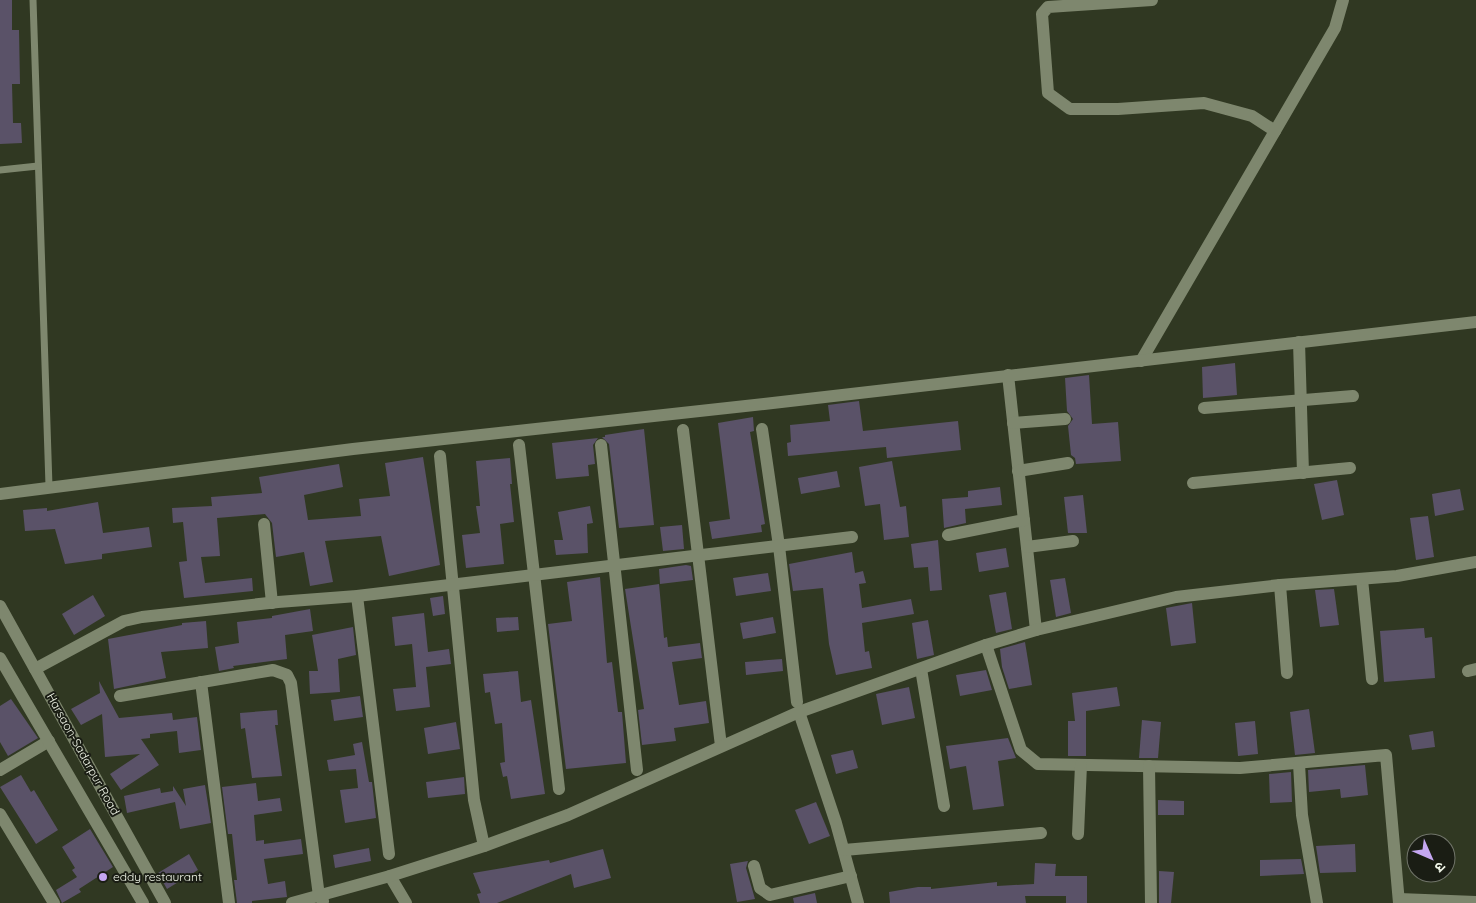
<svg xmlns="http://www.w3.org/2000/svg" width="1476" height="903" font-family="Quicksand,'Noto Sans Devanagari',sans-serif">
<style>
.building{fill:#5a5268}
.lines{fill:none;stroke-linecap:round;stroke-linejoin:round}
.lane{stroke:#7e876e;stroke-width:7}
.street{stroke:#7e876e;stroke-width:12}
.secondary{stroke:#7e876e;stroke-width:12}
.poi-dot{fill:#c5a7f1;stroke:#1a1d14;stroke-width:2}
.labels{text-anchor:middle;stroke-width:4;stroke-linejoin:round;paint-order:stroke}
.street-label{font-size:12px;fill:#f1f6e8;stroke:#1a1d14}
.poi-label{font-size:12px;fill:#f1f6e8;stroke:#1a1d14;text-anchor:start}
</style>
<rect width="100%" height="100%" fill="#303822"/>
<!-- building -->
<g class="building">
<polygon points="0,0 12,0 12,30 19,30 20,84 12,84 13,123 21,123 22,143 0,144"/>
<polygon points="1235,363 1237,395 1203,398 1202,367"/>
<polygon points="1089,375 1092,424 1118,422 1121,461 1076,464 1075,458 1071,455 1068,426 1073,419 1067,411 1065,378"/>
<polygon points="859,401 863,431 958,421 961,450 887,458 886,447 788,456 787,443 791,442 790,425 830,421 828,405"/>
<polygon points="753,417 754,431 750,432 765,524 761,525 762,532 712,539 709,522 730,519 718,423"/>
<polygon points="644,429 654,525 619,528 609,444 602,437 605,437 605,435"/>
<polygon points="598,438 593,445 595,464 588,465 589,476 556,479 552,443"/>
<polygon points="423,457 440,565 389,576 381,536 325,541 333,582 310,586 304,552 276,557 272,523 265,514 217,518 220,556 201,557 205,583 252,578 253,591 184,598 179,562 187,561 183,522 173,523 172,508 212,506 211,497 262,493 259,477 339,464 343,487 304,495 308,520 361,516 359,499 390,496 385,463"/>
<polygon points="510,458 512,484 510,484 514,522 500,524 504,564 466,568 462,535 480,533 476,506 480,506 476,461"/>
<polygon points="892,461 900,507 906,506 909,537 884,540 880,504 865,506 859,467"/>
<polygon points="837,471 840,487 801,494 798,478"/>
<polygon points="1337,480 1344,515 1322,520 1314,484"/>
<polygon points="1000,487 1002,505 965,509 966,523 944,528 942,499 968,497 968,491"/>
<polygon points="1460,489 1464,510 1435,516 1432,494"/>
<polygon points="1083,495 1087,533 1068,533 1064,497"/>
<polygon points="98,502 103,533 149,527 152,547 102,554 102,559 65,564 55,529 25,531 23,510 47,508 47,511"/>
<polygon points="590,506 593,523 587,524 588,553 556,555 554,540 563,540 558,512"/>
<polygon points="1428,516 1434,557 1416,560 1410,518"/>
<polygon points="682,525 684,549 663,551 660,527"/>
<polygon points="938,540 942,590 930,591 928,567 914,568 911,544"/>
<polygon points="1006,548 1009,567 979,572 976,553"/>
<polygon points="852,552 855,573 863,571 866,583 859,584 862,608 911,599 914,614 862,623 865,652 869,651 872,668 836,675 829,644 823,588 793,591 789,564"/>
<polygon points="686,565 691,566 693,580 660,584 659,569"/>
<polygon points="768,573 771,591 736,596 733,578"/>
<polygon points="600,577 607,663 612,662 618,712 622,712 626,763 566,769 548,624 572,621 567,582"/>
<polygon points="1065,578 1071,613 1056,617 1050,580"/>
<polygon points="659,584 664,638 667,637 668,647 700,643 702,658 672,662 679,705 706,701 709,723 674,728 676,741 642,745 638,710 644,709 625,589"/>
<polygon points="1334,589 1339,625 1320,627 1315,590"/>
<polygon points="1006,592 1012,629 996,633 989,595"/>
<polygon points="93,595 105,616 74,635 62,614"/>
<polygon points="443,596 445,614 433,616 430,598"/>
<polygon points="1192,603 1196,643 1171,646 1166,608"/>
<polygon points="310,609 313,631 285,635 287,659 233,666 234,668 219,671 215,647 239,643 237,622 272,618 272,616"/>
<polygon points="424,613 428,652 449,649 451,664 426,667 430,707 396,711 393,689 416,687 412,644 395,646 392,617"/>
<polygon points="518,617 519,630 497,632 496,618"/>
<polygon points="773,617 776,633 743,639 740,623"/>
<polygon points="928,620 934,655 917,659 912,623"/>
<polygon points="206,621 208,648 161,652 166,678 114,689 108,639 182,625 182,623"/>
<polygon points="353,627 356,655 338,659 340,692 310,694 309,671 318,671 312,635"/>
<polygon points="1424,628 1425,638 1432,637 1435,678 1384,682 1380,631"/>
<polygon points="1025,642 1032,685 1009,689 1002,667 1000,649"/>
<polygon points="782,659 783,671 746,675 745,662"/>
<polygon points="986,670 992,690 960,696 956,675"/>
<polygon points="518,671 521,702 531,700 545,794 511,799 507,776 503,777 500,763 505,762 502,723 495,724 490,692 485,693 483,674"/>
<polygon points="99,681 119,718 172,713 173,720 197,717 201,750 179,753 177,731 150,734 150,738 141,739 159,765 121,790 110,774 140,754 105,757 102,714 81,725 71,709 100,693"/>
<polygon points="909,687 915,718 882,725 876,694"/>
<polygon points="1117,687 1120,706 1086,711 1086,756 1068,756 1068,721 1075,721 1072,693"/>
<polygon points="360,696 363,717 334,721 331,700"/>
<polygon points="11,699 38,738 8,756 0,742 0,706"/>
<polygon points="1309,709 1315,753 1295,755 1290,712"/>
<polygon points="277,710 278,725 275,725 282,776 252,778 245,728 241,729 240,713"/>
<polygon points="1142,720 1161,722 1158,758 1139,758"/>
<polygon points="1255,721 1258,754 1238,756 1235,723"/>
<polygon points="456,722 460,749 428,754 424,728"/>
<polygon points="1433,731 1435,747 1412,750 1409,735"/>
<polygon points="1008,738 1016,758 998,761 1004,806 973,810 966,766 950,769 946,746"/>
<polygon points="362,742 369,782 372,782 376,818 345,823 340,790 358,788 356,769 329,771 327,760 355,755 353,744"/>
<polygon points="853,750 858,768 836,774 831,755"/>
<polygon points="1365,765 1368,795 1341,798 1340,789 1309,792 1308,770"/>
<polygon points="1291,772 1292,802 1270,803 1269,774"/>
<polygon points="21,775 31,792 34,790 58,830 36,844 0,787"/>
<polygon points="464,777 465,794 428,798 426,782"/>
<polygon points="256,783 258,801 280,798 282,811 254,815 256,841 264,840 264,844 301,839 303,854 264,859 268,884 285,881 287,897 252,901 252,903 237,903 234,880 237,880 232,834 228,834 222,787"/>
<polygon points="205,785 211,823 180,829 175,802 127,813 124,796 160,788 161,793 173,791 173,786 186,806 183,789"/>
<polygon points="1158,800 1184,801 1184,815 1158,815"/>
<polygon points="816,802 830,836 809,844 795,810"/>
<polygon points="90,829 113,867 79,889 81,892 62,903 56,890 77,877 72,870 75,868 62,847"/>
<polygon points="1355,844 1356,872 1320,873 1316,846"/>
<polygon points="369,848 371,861 335,868 333,855"/>
<polygon points="603,849 611,878 574,888 571,874 497,903 480,903 477,894 481,893 473,873 549,860 550,863"/>
<polygon points="189,854 198,870 167,889 158,873"/>
<polygon points="1301,859 1304,874 1260,876 1260,860"/>
<polygon points="748,861 746,868 755,899 737,902 730,864"/>
<polygon points="1035,863 1056,864 1055,876 1087,876 1087,903 1066,903 1066,896 1025,896 1026,903 890,903 889,892 918,887 931,887 931,889 997,882 997,886 1034,884"/>
<polygon points="1159,871 1174,872 1171,903 1159,903"/>
<polygon points="815,893 817,903 794,903 793,898"/>
</g>
<g class="lines">
<!-- lane -->
<g class="lane">
<polyline points="33,0 49,486"/>
<polyline points="0,170 38,166"/>
</g>
<!-- street -->
<g class="street">
<polyline points="1152,0 1048,7 1042,14 1048,93 1070,109 1118,109 1204,103 1252,116 1275,131"/>
<polyline points="1299,342 1303,473"/>
<polyline points="1141,361 1335,28 1343,0"/>
<polyline points="1008,375 1036,630"/>
<polyline points="1204,408 1353,396"/>
<polyline points="1013,423 1065,419"/>
<polyline points="762,429 779,546 797,702"/>
<polyline points="683,430 721,746"/>
<polyline points="519,445 559,789"/>
<polyline points="601,445 637,770"/>
<polyline points="440,456 474,800 484,846"/>
<polyline points="1018,471 1068,463"/>
<polyline points="1193,483 1350,468"/>
<polyline points="264,524 272,603"/>
<polyline points="948,535 1024,520"/>
<polyline points="1027,547 1073,541"/>
<polyline points="1362,579 1372,679"/>
<polyline points="1280,585 1287,673"/>
<polyline points="357,596 389,854"/>
<polyline points="986,645 1021,750 1038,764 1240,768 1386,755 1399,903"/>
<polyline points="35,669 124,621 142,617 278,602 357,596 852,537"/>
<polyline points="921,669 944,806"/>
<polyline points="1468,671 1476,669"/>
<polyline points="201,682 229,903"/>
<polyline points="120,696 273,670 287,675 291,683 319,896 323,901"/>
<polyline points="799,712 836,823 858,903"/>
<polyline points="1299,764 1302,815 1317,903"/>
<polyline points="1149,766 1151,903"/>
<polyline points="0,770 49,741"/>
<polyline points="0,814 54,903"/>
<polyline points="1078,834 1081,765"/>
<polyline points="844,850 1041,833"/>
<polyline points="754,866 760,888 770,895 851,876"/>
<polyline points="390,876 406,903"/>
<polyline points="1399,899 1476,902"/>
<polyline points="292,903 390,876 484,846 568,815 799,712 986,645 1036,630 1176,597 1280,585 1397,576 1476,562"/>
</g>
<!-- secondary -->
<g class="secondary">
<polyline points="0,494 353,449 764,404 1476,322"/>
<polyline points="0,606 165,903"/>
<polyline points="0,658 143,903"/>
</g>
</g>
<!-- markers -->
<circle class="poi-dot" cx="103" cy="877" r="5"/>
<g class="labels">
<!-- street labels -->
<g class="street-label">
<text transform="translate(83 754) rotate(61)" y="4">Harsaon-Sadarpur Road</text>
</g>
<!-- poi labels -->
<g class="poi-label">
<text x="113" y="881">eddy restaurant</text>
</g>
</g>
<!-- north arrow -->
<g transform="translate(1431 858) rotate(135)"><circle r="24" fill="#1a1d14" stroke="#707469"/>
<path d="M0-4L9 19L0 12L-9 19Z" fill="#c5a7f1"/>
<text y="-8" font-size="14" font-weight="bold" text-anchor="middle" fill="#f1f6e8">उ</text>
</g>
</svg>
